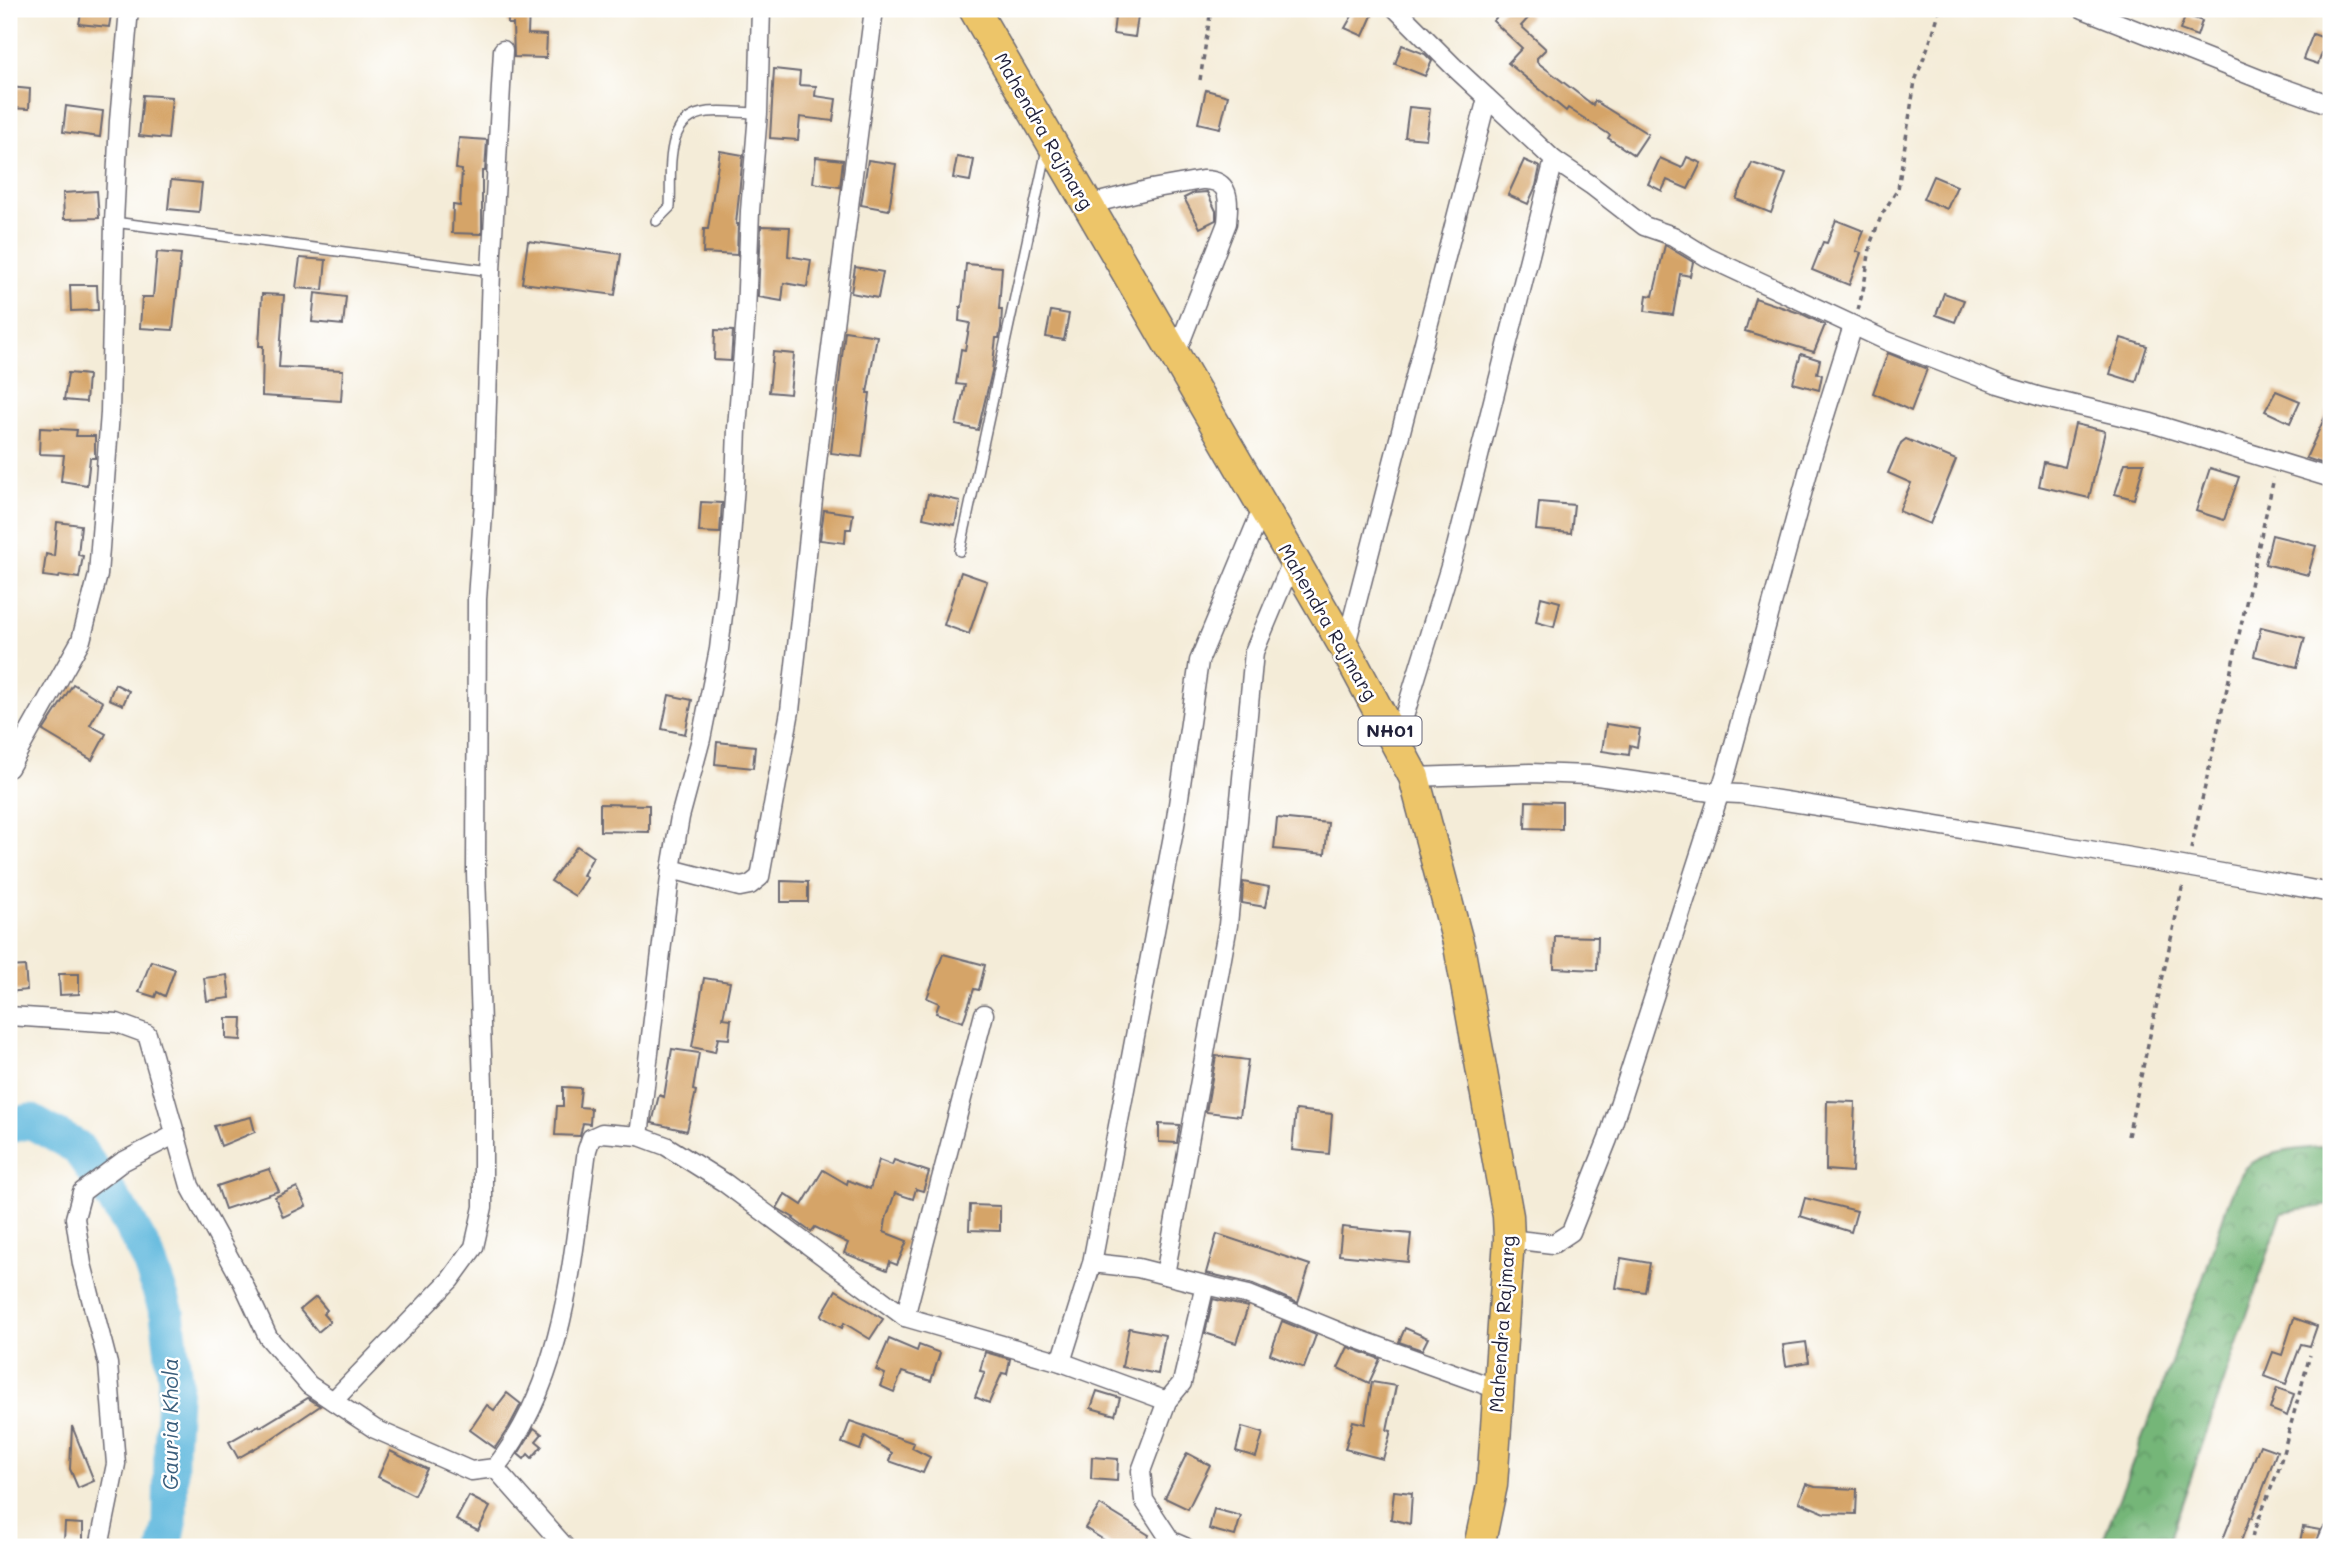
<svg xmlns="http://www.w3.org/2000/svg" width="2340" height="1556" font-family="Mali,sans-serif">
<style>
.forest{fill:url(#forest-crowns);stroke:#4b6c5a;stroke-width:2}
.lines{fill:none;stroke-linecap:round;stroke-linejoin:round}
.river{stroke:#5fb8dd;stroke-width:35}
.building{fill:#d5a467}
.service-casing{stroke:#6c6972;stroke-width:12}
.minor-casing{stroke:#6c6972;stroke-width:21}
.trunk-casing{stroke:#6c6972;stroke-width:33}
.path{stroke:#6c6972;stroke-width:3.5;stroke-dasharray:5 5;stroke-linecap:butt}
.service{stroke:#fff;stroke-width:9}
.minor{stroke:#fff;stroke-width:18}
.trunk{stroke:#edc569;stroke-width:30}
.labels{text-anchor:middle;stroke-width:5;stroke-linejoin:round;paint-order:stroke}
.shield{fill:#fff;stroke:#646476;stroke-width:2}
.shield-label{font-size:18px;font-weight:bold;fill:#22223b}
.street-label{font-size:19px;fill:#22223b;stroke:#fff}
.water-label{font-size:21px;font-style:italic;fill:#3a5e7c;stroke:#fff}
</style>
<defs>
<pattern id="forest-crowns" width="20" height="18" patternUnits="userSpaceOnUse" patternTransform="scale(1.75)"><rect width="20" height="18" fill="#74b678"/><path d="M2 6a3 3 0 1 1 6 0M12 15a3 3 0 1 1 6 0" fill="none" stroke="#5f9464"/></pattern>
</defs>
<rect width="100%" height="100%" fill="#fff"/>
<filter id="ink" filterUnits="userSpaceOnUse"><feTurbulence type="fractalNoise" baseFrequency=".0143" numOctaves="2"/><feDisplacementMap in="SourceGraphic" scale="14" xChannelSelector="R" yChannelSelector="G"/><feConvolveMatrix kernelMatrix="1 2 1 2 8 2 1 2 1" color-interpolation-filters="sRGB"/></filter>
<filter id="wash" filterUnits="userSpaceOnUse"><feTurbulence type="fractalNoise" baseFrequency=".00686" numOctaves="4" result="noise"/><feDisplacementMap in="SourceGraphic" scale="28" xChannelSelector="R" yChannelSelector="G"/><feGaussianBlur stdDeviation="1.57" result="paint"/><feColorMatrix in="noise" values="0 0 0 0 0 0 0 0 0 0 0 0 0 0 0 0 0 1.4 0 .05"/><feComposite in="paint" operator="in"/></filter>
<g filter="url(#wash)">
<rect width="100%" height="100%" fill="#f4ecd8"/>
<!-- forest -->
<path class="forest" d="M 2331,1146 L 2331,1205 L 2282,1213 L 2167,1547 L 2100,1547 C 2135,1458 2169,1368 2203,1278 C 2213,1252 2229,1188 2245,1169 C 2262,1150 2308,1148 2331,1146 Z"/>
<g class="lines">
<!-- river -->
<polyline class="river" points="9,1126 30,1121 77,1147 127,1219 147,1255 167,1313 175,1380 171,1447 170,1523 165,1547"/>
</g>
<g id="blocks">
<!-- building -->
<g class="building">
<polygon points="82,9 112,9 109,27 79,24"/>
<polygon points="508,9 529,9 528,34 547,35 546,58 514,57 513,24 508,24"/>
<polygon points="1116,9 1139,9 1135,37 1113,34"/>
<polygon points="1356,9 1375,9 1363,36 1345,28"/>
<polygon points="1504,9 1523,9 1530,16 1521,26 1546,49 1537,58 1537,62 1593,105 1595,101 1648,134 1634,155 1608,138 1610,135 1568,108 1566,111 1508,63 1522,48 1493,21"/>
<polygon points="2186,15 2202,21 2197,36 2180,30"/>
<polygon points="2313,34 2327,39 2318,64 2303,59"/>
<polygon points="1402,45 1425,54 1432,61 1425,76 1395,64"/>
<polygon points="774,69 800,72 799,85 816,86 815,96 836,99 833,121 800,117 798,140 770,138"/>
<polygon points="9,87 30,89 29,109 9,108"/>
<polygon points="1206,90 1228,96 1220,128 1198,123"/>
<polygon points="143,95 172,97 168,139 139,136"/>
<polygon points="66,106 103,111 100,137 63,132"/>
<polygon points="1409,107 1430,109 1426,139 1405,137"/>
<polygon points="459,138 487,140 485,171 482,171 482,234 452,233 453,205 460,206 462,170 456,169"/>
<polygon points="720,151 743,155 736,224 738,224 737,255 703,253 704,229 708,229"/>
<polygon points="816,157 843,160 840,187 813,183"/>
<polygon points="957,157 974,160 970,181 953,178"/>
<polygon points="1687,157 1701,163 1688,189 1667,180 1662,191 1648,184 1660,158 1682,168"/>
<polygon points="868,160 896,164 889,210 861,205"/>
<polygon points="1524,160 1540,167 1536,186 1528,204 1508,195"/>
<polygon points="1752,163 1786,174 1771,213 1736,199"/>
<polygon points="1933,176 1957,186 1947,209 1923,199"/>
<polygon points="171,180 202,183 199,212 168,209"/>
<polygon points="97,191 99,218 64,219 63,193"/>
<polygon points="1207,192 1216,211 1216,220 1200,228 1184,198 1194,193"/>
<polygon points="1836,220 1864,231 1856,251 1861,253 1849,285 1812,270 1823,242 1827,243"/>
<polygon points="761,226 790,227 788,256 811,260 807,287 784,283 782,301 758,297"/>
<polygon points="528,241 621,254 615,295 522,283"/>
<polygon points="1665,245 1693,262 1690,276 1680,274 1673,315 1645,311 1647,295 1653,296"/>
<polygon points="157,252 181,254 173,330 140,328 142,297 153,297"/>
<polygon points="300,258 326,260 323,290 296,288"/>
<polygon points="966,264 1002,267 999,309 1002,309 1001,328 999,338 996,338 992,371 978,430 956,425 965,385 956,384 961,349 965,350 970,323 959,321 960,307 962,307"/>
<polygon points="855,267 883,272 878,298 851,293"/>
<polygon points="70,285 97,285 98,310 71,311"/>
<polygon points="315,293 346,297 343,325 312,322"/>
<polygon points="1944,293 1964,300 1955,322 1936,315"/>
<polygon points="262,294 284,295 279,367 343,370 341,401 262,396 263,346 259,346"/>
<polygon points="1755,298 1802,314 1825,325 1814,352 1745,331"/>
<polygon points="1051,311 1069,314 1064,340 1046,337"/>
<polygon points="715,330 733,331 731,361 714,360"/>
<polygon points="845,331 877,336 867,393 870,393 862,457 831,453"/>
<polygon points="2121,338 2147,346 2136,382 2110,374"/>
<polygon points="773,352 794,354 790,394 769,392"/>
<polygon points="1888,353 1927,369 1911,411 1873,393"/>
<polygon points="1801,354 1820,360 1817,373 1822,375 1819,390 1793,383"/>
<polygon points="68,373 88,375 86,402 64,400"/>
<polygon points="2276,391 2300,401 2290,423 2265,411"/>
<polygon points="2331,404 2331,448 2324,464 2306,458"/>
<polygon points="2075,424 2105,431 2089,498 2039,486 2044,462 2065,467"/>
<polygon points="40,428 77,430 76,436 95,436 95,458 90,458 87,485 61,481 64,455 39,454"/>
<polygon points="1906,439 1956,460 1930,524 1899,511 1911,483 1888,473 1901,443"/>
<polygon points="2125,463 2144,463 2134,499 2115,494"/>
<polygon points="2210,468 2239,477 2224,520 2196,511"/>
<polygon points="928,494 960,501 955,525 923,518"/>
<polygon points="701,502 722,503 720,533 699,532"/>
<polygon points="1539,502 1574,505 1571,533 1536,530"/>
<polygon points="824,510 853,514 851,529 846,529 845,543 820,540"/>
<polygon points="57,522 81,525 78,555 83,556 79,578 60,575 59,578 43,576 46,554 54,556"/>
<polygon points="2272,535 2316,546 2308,575 2265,564"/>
<polygon points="961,572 987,581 969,634 944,625"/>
<polygon points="1541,597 1560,602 1554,627 1536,622"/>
<polygon points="2261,627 2305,638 2297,667 2254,656"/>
<polygon points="73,684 103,702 90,725 106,734 92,760 43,731"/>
<polygon points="115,684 129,691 123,705 109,699"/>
<polygon points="669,695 692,700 685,734 662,729"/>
<polygon points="1606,724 1640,729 1637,747 1630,745 1629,755 1602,751"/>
<polygon points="717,742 755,746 753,768 715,764"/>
<polygon points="1526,801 1562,802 1562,829 1525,828"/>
<polygon points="600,804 649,805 649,832 600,831"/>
<polygon points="1277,818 1328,823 1325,854 1274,849"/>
<polygon points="577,846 593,857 583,875 587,878 575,896 551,881"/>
<polygon points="781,881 808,882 808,902 781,902"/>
<polygon points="1243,882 1269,887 1265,907 1242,903"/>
<polygon points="1555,936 1598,937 1597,970 1554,968"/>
<polygon points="943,954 985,965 979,990 974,989 963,1022 936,1013 939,1003 927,998"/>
<polygon points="151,961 175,969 165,996 157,992 155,997 139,992"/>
<polygon points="25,966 27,990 9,992 9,967"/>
<polygon points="59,974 79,974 79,994 60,995"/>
<polygon points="227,975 230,998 207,1001 204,978"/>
<polygon points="704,978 730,982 723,1018 731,1019 729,1039 718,1038 715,1052 692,1047"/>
<polygon points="226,1018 242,1018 241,1040 226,1039"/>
<polygon points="672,1049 699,1053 693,1090 696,1091 687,1131 652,1123 659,1095 664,1097"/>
<polygon points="1216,1056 1248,1060 1240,1116 1206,1112"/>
<polygon points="563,1087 581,1088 579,1107 591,1108 590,1124 583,1123 580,1136 555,1135 557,1106 563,1106"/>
<polygon points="1827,1101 1855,1102 1852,1172 1826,1170"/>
<polygon points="1296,1110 1332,1114 1329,1154 1292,1150"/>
<polygon points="251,1117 255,1132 221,1146 214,1126"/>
<polygon points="1159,1124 1180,1125 1177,1143 1159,1142"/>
<polygon points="879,1160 892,1165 894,1160 929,1172 923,1191 916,1189 913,1199 895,1193 886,1219 884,1232 907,1241 897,1265 890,1262 887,1270 844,1253 848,1243 815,1227 811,1232 793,1219 794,1218 777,1208 785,1194 802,1205 823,1170 847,1184 848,1180 870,1189"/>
<polygon points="269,1169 279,1191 225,1209 217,1186"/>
<polygon points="297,1187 306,1206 283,1217 275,1197"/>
<polygon points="1805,1198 1857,1211 1851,1232 1800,1216"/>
<polygon points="970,1205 1000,1206 1000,1231 969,1230"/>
<polygon points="1342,1227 1411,1234 1408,1262 1339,1255"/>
<polygon points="1217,1234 1310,1265 1298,1303 1253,1284 1206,1273"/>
<polygon points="1621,1258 1650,1263 1645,1292 1616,1288"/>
<polygon points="836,1290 883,1319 870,1339 844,1323 842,1328 821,1316"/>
<polygon points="316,1297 327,1310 323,1314 330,1322 318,1332 300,1310"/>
<polygon points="1213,1299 1248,1307 1236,1343 1205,1333"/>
<polygon points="2294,1318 2317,1326 2310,1346 2301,1344 2286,1384 2264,1376 2273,1352 2282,1355"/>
<polygon points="1282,1321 1316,1335 1304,1368 1270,1354"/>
<polygon points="1129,1328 1165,1335 1158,1374 1122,1367"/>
<polygon points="1405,1328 1428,1338 1422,1350 1399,1342"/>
<polygon points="889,1339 917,1351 919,1345 940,1353 931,1381 902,1372 894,1392 880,1386 885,1374 876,1370"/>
<polygon points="1806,1342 1809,1362 1786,1366 1783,1345"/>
<polygon points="1348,1347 1380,1359 1369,1383 1338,1368"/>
<polygon points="985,1352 1010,1359 1007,1374 1002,1373 989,1403 975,1397 985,1372 980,1371"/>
<polygon points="1372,1382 1396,1386 1387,1430 1391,1431 1383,1459 1345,1449 1353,1421 1365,1424"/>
<polygon points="2277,1388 2294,1394 2287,1416 2270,1409"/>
<polygon points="1097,1391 1120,1398 1115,1415 1091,1408"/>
<polygon points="507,1393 521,1404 509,1427 495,1448 470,1430 487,1405 494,1410"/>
<polygon points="308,1398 320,1406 268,1441 238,1458 229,1442 259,1425 260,1427"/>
<polygon points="850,1421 914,1443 912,1448 930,1457 923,1473 889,1461 892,1453 865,1436 860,1450 842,1443"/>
<polygon points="72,1426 94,1481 78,1488 70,1469"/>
<polygon points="1242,1427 1263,1433 1256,1457 1236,1451"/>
<polygon points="534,1428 542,1434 536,1441 542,1446 532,1458 528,1454 524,1459 518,1454"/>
<polygon points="2260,1445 2277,1451 2252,1518 2250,1517 2239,1547 2220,1547"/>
<polygon points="390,1451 427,1469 414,1495 378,1477"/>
<polygon points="1187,1453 1210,1465 1188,1509 1165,1498"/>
<polygon points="1092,1457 1118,1459 1117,1481 1091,1479"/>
<polygon points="1806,1484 1815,1487 1857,1489 1856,1514 1825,1513 1799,1502"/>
<polygon points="1394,1491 1412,1493 1410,1524 1391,1519"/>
<polygon points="469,1496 490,1507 478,1531 456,1520"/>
<polygon points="1100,1505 1149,1535 1142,1547 1115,1547 1085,1528"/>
<polygon points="1214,1509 1241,1516 1235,1536 1209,1529"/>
<polygon points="65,1523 83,1524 83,1542 64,1541"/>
<polygon points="2303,1527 2320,1530 2314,1547 2299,1547"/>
</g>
</g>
</g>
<g filter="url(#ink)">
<use href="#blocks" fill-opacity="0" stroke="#6c6972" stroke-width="2"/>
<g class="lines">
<!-- service casing -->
<g class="service-casing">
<g id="service">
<path d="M 656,221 L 670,207 C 672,172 662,117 708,112 C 724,110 742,113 758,113"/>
<polyline points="114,222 491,271"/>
<polyline points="960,551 1047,149"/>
</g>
</g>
<!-- minor casing -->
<g class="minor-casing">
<g id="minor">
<polyline points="1396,9 1453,66 1554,160 1591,185 1644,226 1673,236 1707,257 1887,341 1998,384 2041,397 2151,423 2331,478"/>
<polyline points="2083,9 2272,84 2331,105"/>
<path d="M 1087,205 L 1151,189 L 1202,180 C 1231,179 1229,200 1227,223 L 1175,356"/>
<polyline points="1345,648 1487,98"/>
<polyline points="1396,743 1456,547 1554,160"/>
<polyline points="9,768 81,640 98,575 110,413 114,222 119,121 129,9"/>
<polyline points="1414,777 1530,773 1590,775 1718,793"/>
<path d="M 1718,793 L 1740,794 C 1938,825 2135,856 2331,893"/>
<polyline points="671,869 740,887 750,885 760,877 790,711 820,435 874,9"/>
<polyline points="9,1016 117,1023 147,1034 190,1186 243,1283 268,1337 309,1385 375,1429 471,1471 495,1468 565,1547"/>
<polyline points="639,1136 671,869 680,817 701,739 719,649 729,564 735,485 737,428 746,314 750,211 758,113 761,9"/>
<polyline points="1509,1239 1553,1244 1571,1232 1608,1139 1727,770 1814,450 1853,326"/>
<polyline points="1092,1263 1175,825 1199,661 1263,507"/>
<polyline points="1165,1275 1228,925 1254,652 1293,559"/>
<polyline points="905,1317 984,1014"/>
<polyline points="1061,1362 1092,1263 1138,1268 1205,1285"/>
<polyline points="333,1401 450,1280 474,1247 483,1207 483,1085 476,873 477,599 484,500 491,271 503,50"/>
<path d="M 495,1468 C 566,1378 572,1259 587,1150 L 591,1138 L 602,1133 L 639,1136 L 666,1146 L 725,1183 L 905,1317 L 1061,1362 L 1167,1401"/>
<polyline points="99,1547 116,1464 108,1364 82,1264 75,1218 82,1192 122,1162 176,1134"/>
<polyline points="1185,1547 1171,1541 1144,1500 1141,1471 1167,1401 1182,1383 1205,1285 1249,1295 1347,1335 1497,1389"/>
<polyline points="2325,1547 2331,1533"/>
</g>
</g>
<!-- trunk casing -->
<g class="trunk-casing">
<polyline id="trunk" points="974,9 1345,648 1414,777 1459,946 1508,1216 1509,1239 1492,1485 1479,1547"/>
</g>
<!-- path -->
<g class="path">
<polyline points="1200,80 1211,9"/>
<polyline points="1858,310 1864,286 1871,242 1882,214 1898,189 1915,81 1932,36 1940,9"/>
<polyline points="2191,849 2274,478"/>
<polyline points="2128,1136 2183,884"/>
<polyline points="2251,1547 2253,1533 2278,1471 2310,1355"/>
</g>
<!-- service -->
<use href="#service" class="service"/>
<!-- minor -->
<use href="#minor" class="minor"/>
<!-- trunk -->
<use href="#trunk" class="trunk"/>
</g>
</g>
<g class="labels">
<!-- shield labels -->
<rect class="shield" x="1358.5" y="716.5" width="63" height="29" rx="5"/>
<g class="shield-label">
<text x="1390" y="737">NH01</text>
</g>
<!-- street labels -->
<g class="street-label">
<text transform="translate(1044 131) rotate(60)" y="7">Mahendra Rajmarg</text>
<text transform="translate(1328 622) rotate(60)" y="7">Mahendra Rajmarg</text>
<text transform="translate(1502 1324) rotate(-86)" y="7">Mahendra Rajmarg</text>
</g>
<!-- water labels -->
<g class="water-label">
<text transform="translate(171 1424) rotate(-90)" y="7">Gauria Khola</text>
</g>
</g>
<!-- margin -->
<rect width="2340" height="1556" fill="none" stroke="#fff" stroke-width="35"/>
</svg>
